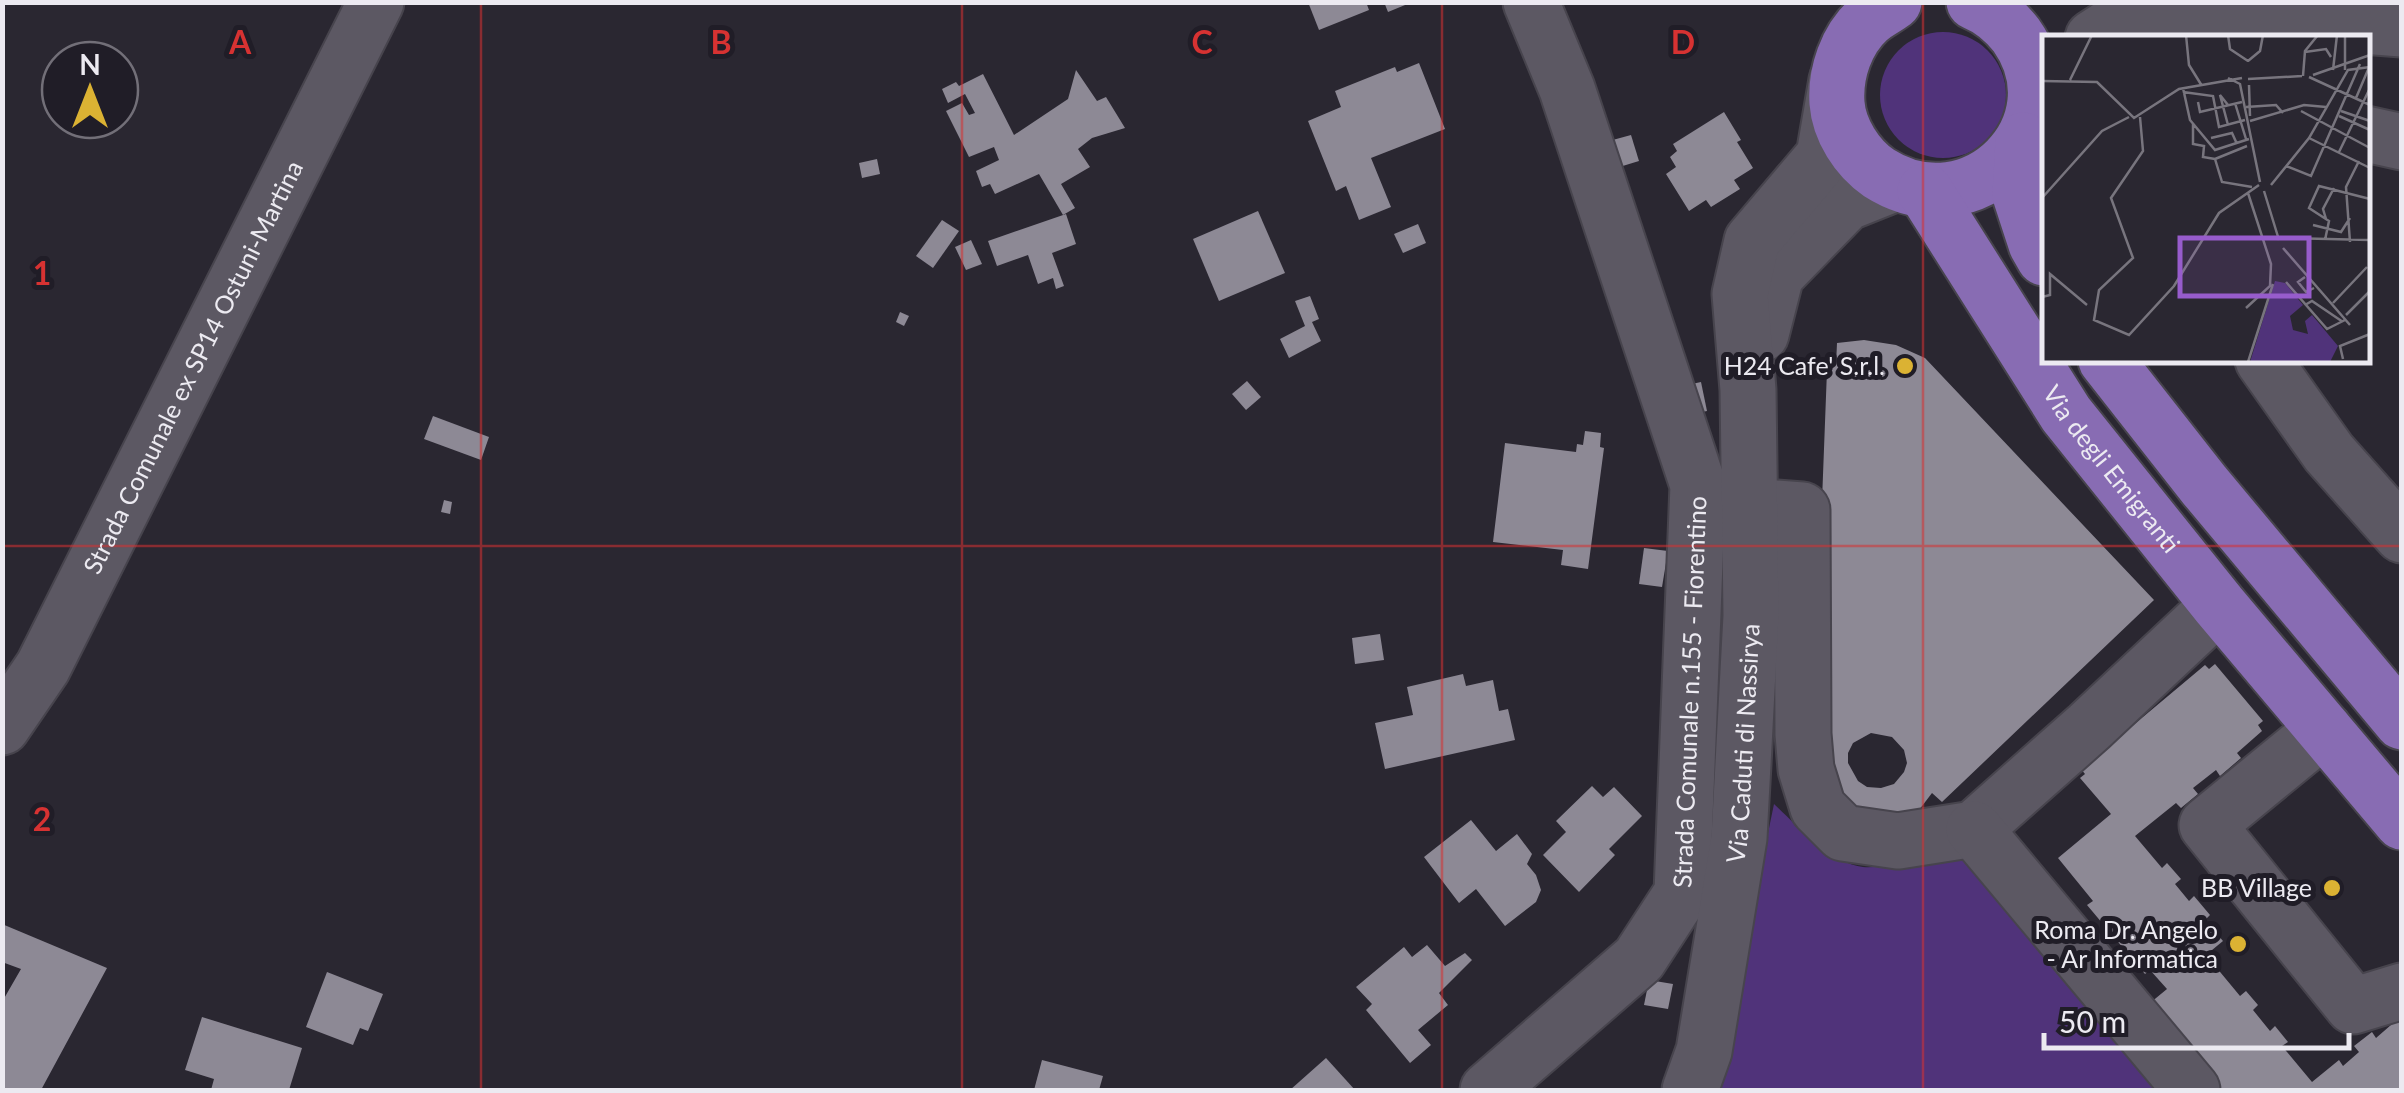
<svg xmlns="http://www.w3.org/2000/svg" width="2404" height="1093" font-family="Lato,sans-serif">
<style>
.green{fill:#50337a}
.building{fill:#8d8995;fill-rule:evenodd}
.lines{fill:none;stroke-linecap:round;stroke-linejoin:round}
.minor-casing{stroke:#47444d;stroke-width:59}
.major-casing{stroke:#47444d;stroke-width:59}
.minor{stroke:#5c5863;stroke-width:55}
.major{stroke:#886cb3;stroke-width:55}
.grid{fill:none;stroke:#d73232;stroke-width:2.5;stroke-opacity:0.55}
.poi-dot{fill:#dbb233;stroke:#201d27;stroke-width:4}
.labels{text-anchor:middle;stroke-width:10;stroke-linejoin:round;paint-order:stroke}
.poi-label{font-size:25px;fill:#eceaf1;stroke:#201d27;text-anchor:end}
.street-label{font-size:25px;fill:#eceaf1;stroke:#201d27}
.inset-road{fill:none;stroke:#78757e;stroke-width:2.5}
.view{fill:#975ccc;fill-opacity:0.15;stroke:#975ccc;stroke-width:5}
.inset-edge{fill:none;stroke:#eceaf1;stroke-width:5}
.grid-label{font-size:32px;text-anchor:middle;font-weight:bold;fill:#d73232;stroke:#201d27;stroke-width:10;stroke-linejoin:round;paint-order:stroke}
</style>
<rect width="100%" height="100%" fill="#2a2731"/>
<!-- green -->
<g class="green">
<circle cx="1943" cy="95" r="63"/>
<path d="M 1774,804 C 1796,825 1832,864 1863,867 C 1887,870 1938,850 1963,843 L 2169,1090 L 1707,1090 L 1731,1012 Z"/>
</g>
<!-- building -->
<g class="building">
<polygon points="1308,2 1366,2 1369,10 1319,30"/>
<polygon points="1384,2 1410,2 1410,3 1388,12"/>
<polygon points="1419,63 1445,129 1371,158 1391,207 1359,220 1346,186 1336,191 1308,121 1341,107 1335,91 1395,67 1397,72"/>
<polygon points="1076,70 1097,101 1106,97 1125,128 1092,138 1078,149 1090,167 1061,184 1075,208 1063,215 1039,174 995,194 990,184 982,187 976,171 999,160 994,147 969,157 946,111 962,103 969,115 975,113 965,94 948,103 942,89 956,82 959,86 983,74 1014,135 1068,99"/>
<polygon points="1724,112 1741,140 1737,142 1753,168 1734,180 1740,189 1711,207 1706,200 1689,211 1666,174 1676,167 1670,157 1677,151 1673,144"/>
<polygon points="1631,135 1639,161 1603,172 1609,141"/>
<polygon points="877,159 880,174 862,178 859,163"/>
<polygon points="1258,211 1285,273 1219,301 1193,239"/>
<polygon points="1066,214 1076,244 1052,253 1064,286 1056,289 1053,278 1038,284 1028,255 997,266 988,241"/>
<polygon points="942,220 959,231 933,268 916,256"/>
<polygon points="1418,224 1426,243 1403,253 1394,234"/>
<polygon points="971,240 982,264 966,270 955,247"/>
<polygon points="1310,296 1319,319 1312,322 1321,341 1289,358 1280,339 1305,326 1295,301"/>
<polygon points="900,312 909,316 904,326 896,322"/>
<path d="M 1864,340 L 1896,345 L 1925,358 L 2154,600 L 1942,802 L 1932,793 L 1916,814 L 1870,828 L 1812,763 L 1827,370 L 1836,365 L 1837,343 ZM 1871,733 L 1892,737 L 1904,750 L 1907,763 L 1904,772 L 1894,784 L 1881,788 L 1867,787 L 1858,781 L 1848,763 L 1848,753 L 1853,743 Z"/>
<polygon points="1247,381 1261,397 1246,410 1232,394"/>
<polygon points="1701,382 1707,411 1693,414 1687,385"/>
<polygon points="433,416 489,437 481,460 424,439"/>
<polygon points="1585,431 1601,433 1600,447 1604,448 1588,569 1561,565 1563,550 1493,542 1505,443 1576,452 1577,444 1583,445"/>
<polygon points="444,500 452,502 450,514 441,512"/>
<polygon points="1644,548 1668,551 1662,587 1639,584"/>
<polygon points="1380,634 1384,660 1355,664 1352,638"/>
<polygon points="2215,664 2263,721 2258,725 2262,731 2237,753 2241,758 2220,776 2216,770 2193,788 2198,794 2181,808 2176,803 2135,836 2162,868 2167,863 2181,879 2175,884 2189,901 2194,896 2210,915 2205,920 2223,941 2206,955 2240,996 2246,991 2258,1005 2253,1010 2270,1031 2275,1026 2288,1042 2282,1046 2312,1082 2339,1060 2343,1066 2359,1052 2354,1046 2372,1032 2376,1038 2399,1018 2402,1021 2402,1090 2213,1090 2150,1003 2167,989 2150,970 2145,974 2087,905 2093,901 2058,858 2111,814 2080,778 2085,774 2081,769 2205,665 2209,669"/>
<polygon points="1463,674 1466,686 1493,680 1499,711 1508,709 1515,740 1385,769 1375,723 1413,715 1407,687"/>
<polygon points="1592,786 1603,797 1614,787 1642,816 1609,849 1615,855 1579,892 1543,855 1566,832 1556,821"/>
<polygon points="1471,820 1496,851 1517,834 1532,854 1527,864 1536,875 1541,890 1536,902 1505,926 1476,889 1459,903 1424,857"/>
<polygon points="2,924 107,968 41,1090 2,1090 2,1002 21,969 2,962"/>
<polygon points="1427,945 1445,966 1465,953 1472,960 1439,993 1448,1005 1418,1030 1431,1045 1410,1063 1366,1010 1372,1004 1356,987 1404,947 1412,957"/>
<polygon points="327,972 383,994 368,1031 360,1028 353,1045 306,1027"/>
<polygon points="1649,980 1673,984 1668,1009 1644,1005"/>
<polygon points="202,1017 302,1048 289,1090 211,1090 214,1079 185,1070"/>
<polygon points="1326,1058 1355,1090 1290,1090"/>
<polygon points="1042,1060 1103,1076 1099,1090 1034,1090"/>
</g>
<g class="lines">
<!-- minor casing -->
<g class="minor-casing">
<g id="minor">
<polyline points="2093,38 2119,21 2164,11 2402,29"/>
<polyline points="2366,134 2402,142"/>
<polyline points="1761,334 1776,275 1846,203 1896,183"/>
<polyline points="2263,360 2329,453 2402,535"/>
<polyline points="1749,506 1802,510 1803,734 1806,769 1818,808 1843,833 1898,841 1974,829 2089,727 2219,605"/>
<path id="s1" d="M 2,727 L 43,667 L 376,2"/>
<polyline points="2324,729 2207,825 2353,1006 2402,991"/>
<polyline points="1974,829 2192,1090"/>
<path id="s2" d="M 1488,1090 L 1639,959 L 1682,893 L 1698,485 L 1567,89 L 1531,2"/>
<path id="s3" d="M 1690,1090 L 1704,1051 L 1739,838 L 1751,616 L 1748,390 L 1740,294 L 1752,241 L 1824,156 L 1837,80"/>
</g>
</g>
<!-- major casing -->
<g class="major-casing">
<g id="major">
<path d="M 1894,2 C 1886,8 1876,13 1869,19 C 1846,40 1835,73 1837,103 C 1839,130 1857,158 1879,173 C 1973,233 2080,125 2016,35 C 2005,21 1991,9 1974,2"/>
<polyline points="2023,140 2020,195 2036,244 2044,258"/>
<path id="s4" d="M 1925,191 L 2066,414 L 2219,605 L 2402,822"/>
<polyline points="2106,360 2204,485 2402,722"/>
</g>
</g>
<!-- minor -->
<use href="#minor" class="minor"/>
<!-- major -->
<use href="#major" class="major"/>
</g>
<!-- grid -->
<path class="grid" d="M 481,2 L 481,1090M 962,2 L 962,1090M 1442,2 L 1442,1090M 1923,2 L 1923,1090M 2,546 L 2402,546"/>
<!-- markers -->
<g class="poi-dot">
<circle cx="1905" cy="366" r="10"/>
<circle cx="2332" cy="888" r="10"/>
<circle cx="2238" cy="944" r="10"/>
</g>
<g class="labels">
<!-- poi labels -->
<g class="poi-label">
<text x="1885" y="375">H24 Cafe' S.r.l.</text>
<text x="2312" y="897">BB Village</text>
<text x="2218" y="939">Roma Dr. Angelo<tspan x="2218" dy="29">- Ar Informatica</tspan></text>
</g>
<!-- street labels -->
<g class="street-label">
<text dy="9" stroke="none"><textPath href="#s1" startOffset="408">Strada Comunale ex SP14 Ostuni-Martina</textPath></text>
<text dy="9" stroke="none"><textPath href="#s4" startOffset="335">Via degli Emigranti</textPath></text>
<text dy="9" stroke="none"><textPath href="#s2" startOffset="480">Strada Comunale n.155 - Fiorentino</textPath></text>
<text dy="9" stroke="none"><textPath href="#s3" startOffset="352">Via Caduti di Nassirya</textPath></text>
</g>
</g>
<!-- overview -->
<g transform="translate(2042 35)">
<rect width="328" height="328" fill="#2a2731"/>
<path d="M 233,246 L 243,248 L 261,270 L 248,281 L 251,295 L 266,299 L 263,286 L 270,280 L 296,311 L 288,327 L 208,327 Z" fill="#50337a"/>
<path class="inset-road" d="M 144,0 L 147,30 L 160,51M 186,0 L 188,14 L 206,26M 303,0 L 303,35M 263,17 L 284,14 L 289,22M 206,26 L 218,16 L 221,0M 291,35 L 295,0M 271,40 L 328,20M 261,41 L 263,16 L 276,0M 267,42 L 328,70M 186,43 L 198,49 L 218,147M 206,44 L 260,41M 28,45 L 50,0M 0,46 L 55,47 L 92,83 L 137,54 L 200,43M 207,50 L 208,81M 141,53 L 148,85 L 173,115 L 207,104M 141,57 L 171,61 L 177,92 L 203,85M 314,63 L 328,30M 156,67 L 158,77 L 200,67M 193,68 L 204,104M 204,72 L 234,70 L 241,78M 259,76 L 328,113M 299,76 L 328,86M 297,81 L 328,95M 98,82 L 101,116 L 69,163 L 91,223 L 57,255 L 52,285 L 87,300 L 132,251 L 177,178 L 217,150M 208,86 L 262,70 L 284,72M 151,88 L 151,109 L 162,111 L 161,122 L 173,124M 186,90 L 178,60 L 186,70M 169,103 L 190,98 L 195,109M 267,103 L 328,133M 297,117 L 328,53M 173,124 L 180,147 L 210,152M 173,124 L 205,111M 244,131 L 269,141 L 318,29M 229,150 L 267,103 L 306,35 L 328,32M 222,156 L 237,205M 0,163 L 60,96 L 87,82M 284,184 L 281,174 L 292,153M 271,190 L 299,197 L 308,183M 244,203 L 328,205M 283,205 L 287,186 L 267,173 L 277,151 L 328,164M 308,207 L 304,152 L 317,126M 241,213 L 308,290M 263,242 L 256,247 L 264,257 L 272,253M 244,247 L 285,294 L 303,285M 0,262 L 8,260 L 8,239 L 45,270M 291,268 L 325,232M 263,270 L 270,266 L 301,287M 204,273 L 228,251 L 229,229 L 206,158M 304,280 L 328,256M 301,324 L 298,311 L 328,299M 206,327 L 231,249"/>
<path class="view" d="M 138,203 L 267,203 L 267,261 L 138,261 Z"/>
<rect width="328" height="328" class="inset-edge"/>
</g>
<g class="grid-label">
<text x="240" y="54">A</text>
<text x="721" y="54">B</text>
<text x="1202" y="54">C</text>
<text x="1683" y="54">D</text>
<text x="42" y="285">1</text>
<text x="42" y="831">2</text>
</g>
<!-- border -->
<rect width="2404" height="1093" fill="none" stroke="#eceaf1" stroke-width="10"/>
<!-- north arrow -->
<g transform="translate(90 90)"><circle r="48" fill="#201d27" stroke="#726f78" stroke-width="2.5"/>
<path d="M0-8L18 38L0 25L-18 38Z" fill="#dbb233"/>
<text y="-15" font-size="28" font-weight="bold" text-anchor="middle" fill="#eceaf1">N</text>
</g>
<!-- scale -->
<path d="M2044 1033v15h305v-15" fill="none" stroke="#eceaf1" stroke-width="5"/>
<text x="2059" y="1033" font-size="30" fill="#eceaf1" stroke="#201d27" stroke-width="8" paint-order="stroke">50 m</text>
</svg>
